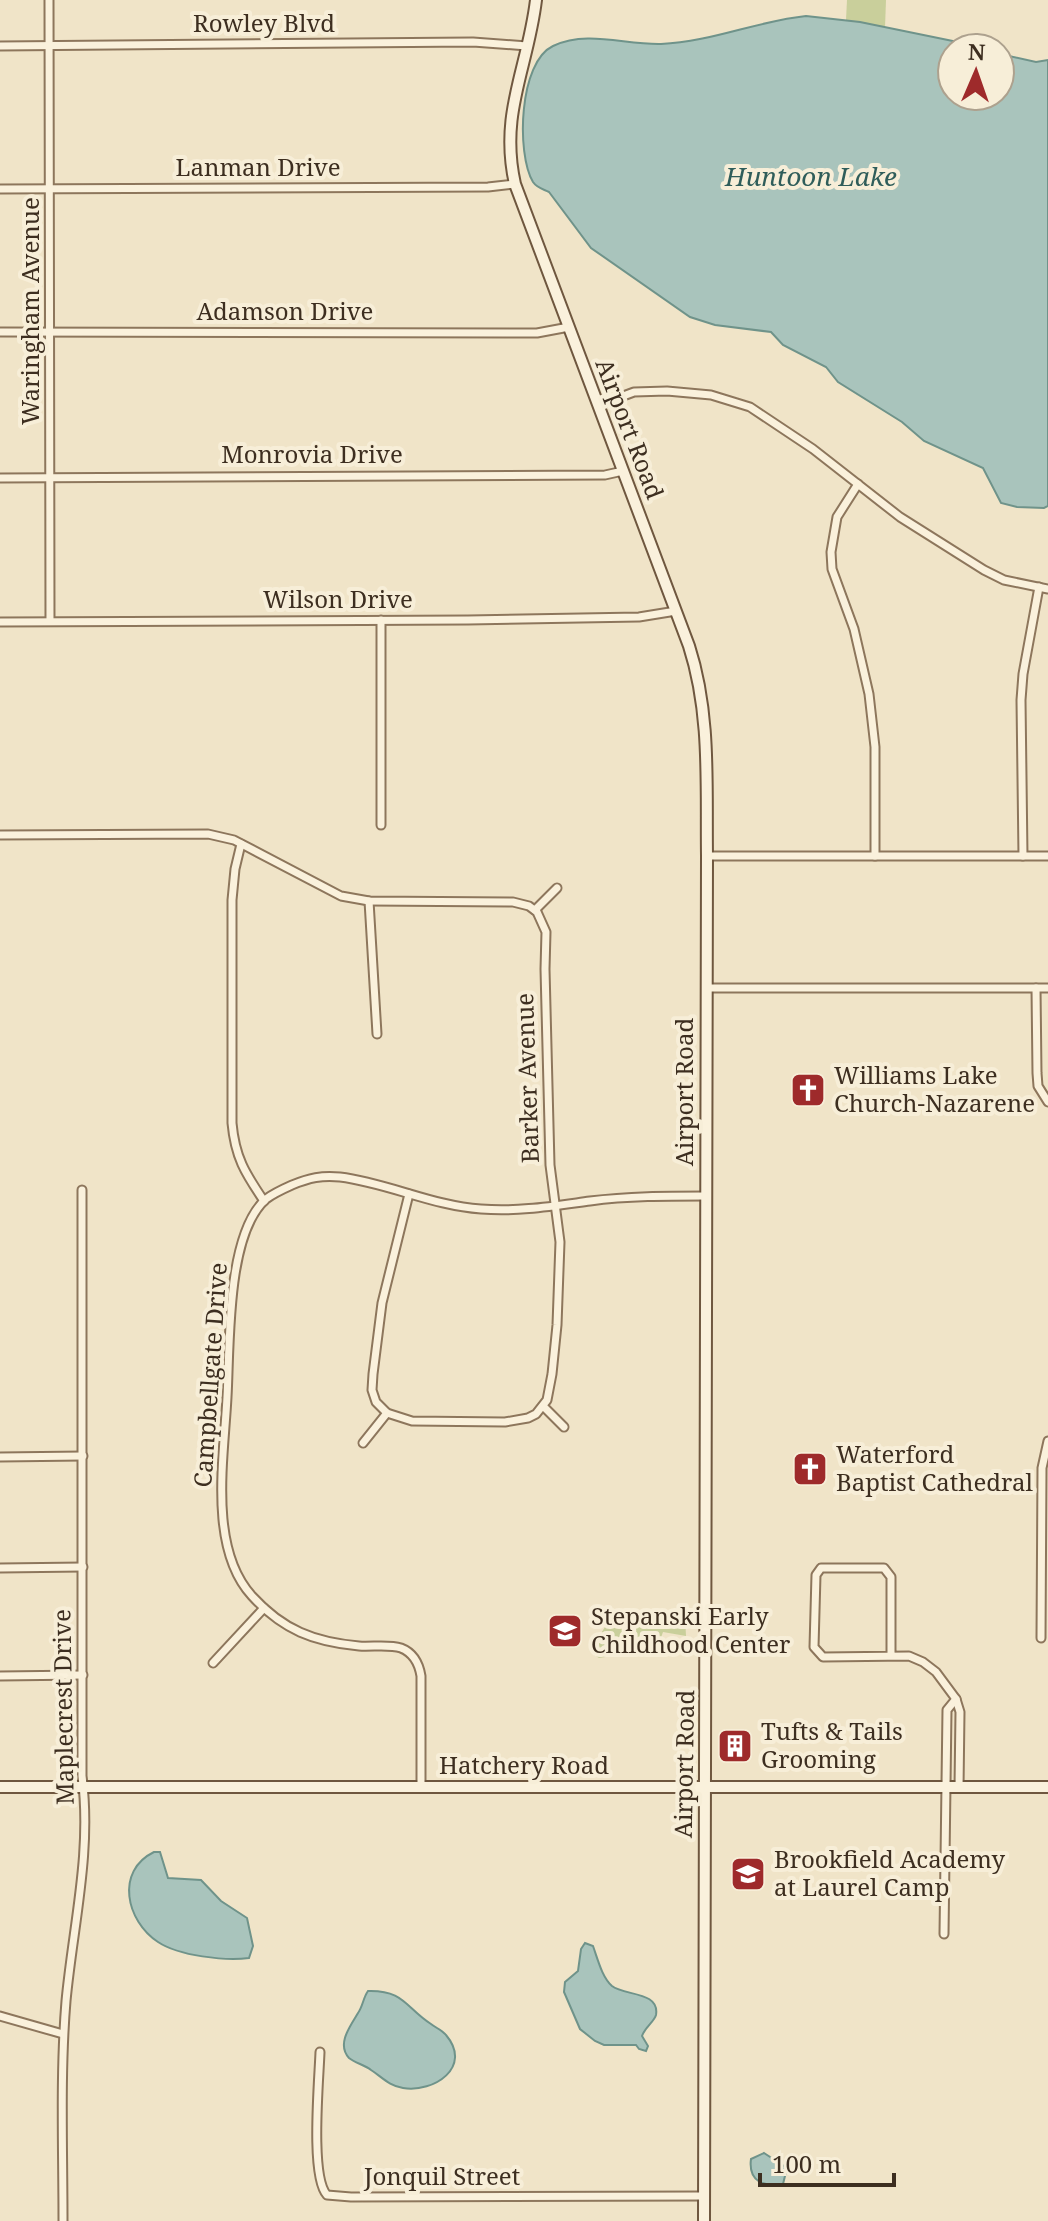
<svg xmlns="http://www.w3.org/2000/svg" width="1048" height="2221" font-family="'Noto Serif',serif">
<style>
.green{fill:#c9cf9b}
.water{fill:#a9c4bc;stroke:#6f938a;stroke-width:2}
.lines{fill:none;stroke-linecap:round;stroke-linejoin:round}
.street-casing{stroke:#8d765c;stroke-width:11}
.secondary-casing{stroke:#6f573f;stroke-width:14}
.street{stroke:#faf1dc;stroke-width:7}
.secondary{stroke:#faf1dc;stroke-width:10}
.labels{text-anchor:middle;stroke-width:8;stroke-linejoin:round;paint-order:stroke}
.street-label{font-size:24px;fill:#3d2e20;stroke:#f7eed8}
.poi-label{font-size:24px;fill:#3d2e20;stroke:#f7eed8;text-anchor:start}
.water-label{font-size:26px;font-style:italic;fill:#2f5d5a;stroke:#f7eed8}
</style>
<rect width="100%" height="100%" fill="#f0e4c8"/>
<!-- green -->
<g class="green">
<polygon points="847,0 886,0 885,28 846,20"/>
<path d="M 646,1611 L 685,1617 L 686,1636 L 663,1632 L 657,1649 C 646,1655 615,1655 599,1658 L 594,1655 L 594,1645 L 614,1612 Z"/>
</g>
<!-- water -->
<g class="water">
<path d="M 806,16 L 860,22 L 987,48 L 952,48 L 952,96 L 1000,96 L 1000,54 L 1036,62 L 1048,60 L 1048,506 L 1044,508 L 1017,507 L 1001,503 L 983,468 L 924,441 L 902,422 L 838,382 L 826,367 L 783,345 L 771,332 L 715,325 L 690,317 L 591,248 L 549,192 C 543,189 537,188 533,182 C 516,153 519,62 553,46 C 588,30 624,45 661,44 C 711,42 757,21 806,16 Z"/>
<path d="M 154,1852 L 160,1852 L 168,1878 L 201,1880 L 221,1901 L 247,1918 L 253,1946 L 249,1958 C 225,1961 179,1956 158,1942 C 126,1921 115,1871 154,1852 Z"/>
<path d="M 585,1943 L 593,1946 C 598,1960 602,1977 612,1986 C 624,1996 660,1991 656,2015 C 654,2022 645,2027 642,2036 L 648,2046 L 646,2051 L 639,2049 L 636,2045 L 604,2045 L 595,2041 L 580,2029 L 564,1992 L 565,1982 L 578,1971 L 581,1949 Z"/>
<path d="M 368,1991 C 404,1990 405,2007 431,2024 C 436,2028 442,2030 446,2035 C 473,2067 434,2093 403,2088 C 389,2086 382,2077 371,2070 C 365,2065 355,2063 349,2058 C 336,2044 351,2025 358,2013 C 363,2006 363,1998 368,1991 Z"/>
<path d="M 764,2153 L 787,2168 L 783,2184 C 764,2187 748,2182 751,2159 Z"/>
</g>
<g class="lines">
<!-- street casing -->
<g class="street-casing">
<g id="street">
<polyline points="49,0 50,621"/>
<polyline points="0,46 473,42 527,46"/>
<polyline points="0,189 488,187 515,184"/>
<polyline points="0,332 537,333 569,327"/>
<polyline points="599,405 634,392 667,391 711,395 750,407 813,449 900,517 984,570 1004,580 1048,589"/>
<polyline points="0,478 605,475 623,471"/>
<polyline points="858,484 837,517 831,552 832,569 854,629 869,694 875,747 875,856"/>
<polyline points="0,622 468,620 639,617 676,611"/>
<polyline points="381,825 381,620"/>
<polyline points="0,835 208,834 234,840 341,896 369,901 513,902 529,906 537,912 546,932 545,969 550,1165 560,1242 557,1325 552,1374 547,1400 536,1414 528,1418 505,1422 412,1421 387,1413 376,1402 372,1390 373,1374 382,1303 409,1194"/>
<path d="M 241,844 L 235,869 L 232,900 L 232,1123 C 235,1157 245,1173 264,1201"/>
<polyline points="707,856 1048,856"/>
<polyline points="1023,856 1021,700 1023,674 1039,587"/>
<polyline points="369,901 377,1034"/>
<polyline points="535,910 557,888"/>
<polyline points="706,988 1048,988"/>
<polyline points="1036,988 1037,1073 1038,1086 1048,1102"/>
<polyline points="543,1406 564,1427"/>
<polyline points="363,1443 387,1413"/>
<polyline points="0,1457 83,1456"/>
<polyline points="0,1568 83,1567"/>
<polyline points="1041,1638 1042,1468 1048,1441"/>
<polyline points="891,1656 891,1577 884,1568 821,1568 816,1575 814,1647 823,1657 909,1656 923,1662 936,1672 956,1699 960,1712 959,1788"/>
<polyline points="213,1663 264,1608"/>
<polyline points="0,1676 83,1675"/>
<path d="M 421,1786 L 421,1676 C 419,1664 414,1653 401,1648 C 389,1644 372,1647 359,1646 C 314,1642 283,1630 252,1596 C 208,1548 224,1458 227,1397 C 230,1346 226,1234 266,1199 C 274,1193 283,1189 292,1185 C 309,1178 322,1175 340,1177 C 388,1183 433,1206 481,1209 C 518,1212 553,1206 590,1201 C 628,1196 667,1196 705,1196"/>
<polyline points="944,1934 947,1710 956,1699"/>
<polyline points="0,2016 63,2034"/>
<path d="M 320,2052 C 319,2081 310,2177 327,2195 L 351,2197 L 704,2196"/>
<path d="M 63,2221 C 63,2148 60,2074 66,2001 C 73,1926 92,1852 82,1776 L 82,1190"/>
</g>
</g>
<!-- secondary casing -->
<g class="secondary-casing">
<g id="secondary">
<path d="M 536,0 C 528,68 499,113 515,184 L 689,646 C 711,714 706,785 707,856 L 704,2221"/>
<polyline points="0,1787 1048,1787"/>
</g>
</g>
<!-- street -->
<use href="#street" class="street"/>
<!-- secondary -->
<use href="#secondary" class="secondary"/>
</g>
<!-- icons -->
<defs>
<g id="church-square" transform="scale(1.8)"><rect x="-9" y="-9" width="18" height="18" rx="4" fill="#9e2a2b" stroke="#f7eed8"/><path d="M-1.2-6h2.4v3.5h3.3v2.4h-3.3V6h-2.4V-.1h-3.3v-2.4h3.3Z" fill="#fff"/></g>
<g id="school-square" transform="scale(1.8)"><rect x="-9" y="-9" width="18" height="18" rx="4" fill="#9e2a2b" stroke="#f7eed8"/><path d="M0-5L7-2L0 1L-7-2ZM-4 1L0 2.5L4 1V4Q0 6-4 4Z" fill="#fff"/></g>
<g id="building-square" transform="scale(1.8)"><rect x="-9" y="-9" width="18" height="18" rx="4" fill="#9e2a2b" stroke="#f7eed8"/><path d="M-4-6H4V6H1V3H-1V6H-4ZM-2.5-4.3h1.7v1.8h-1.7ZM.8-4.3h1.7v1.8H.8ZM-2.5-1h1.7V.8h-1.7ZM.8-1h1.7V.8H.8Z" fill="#fff"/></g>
</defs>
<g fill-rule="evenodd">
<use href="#church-square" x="808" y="1090"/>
<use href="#church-square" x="810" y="1469"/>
<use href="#school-square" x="565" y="1631"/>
<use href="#building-square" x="735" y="1746"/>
<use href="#school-square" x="748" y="1874"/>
</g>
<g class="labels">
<!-- street labels -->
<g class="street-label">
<text x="264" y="32">Rowley Blvd</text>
<text x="258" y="176">Lanman Drive</text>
<text transform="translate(31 311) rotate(-90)" y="8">Waringham Avenue</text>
<text x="285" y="320">Adamson Drive</text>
<text transform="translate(629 429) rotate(69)" y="8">Airport Road</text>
<text x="312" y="463">Monrovia Drive</text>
<text x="338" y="608">Wilson Drive</text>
<text transform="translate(528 1078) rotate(-92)" y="8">Barker Avenue</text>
<text transform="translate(685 1092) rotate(-90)" y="8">Airport Road</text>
<text transform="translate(211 1375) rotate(-86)" y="8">Campbellgate Drive</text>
<text transform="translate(64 1707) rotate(-91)" y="8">Maplecrest Drive</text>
<text transform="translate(685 1764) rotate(-89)" y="8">Airport Road</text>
<text x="524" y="1774">Hatchery Road</text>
<text x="442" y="2185">Jonquil Street</text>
</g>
<!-- poi labels -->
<g class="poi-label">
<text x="834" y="1084">Williams Lake<tspan x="834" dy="28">Church-Nazarene</tspan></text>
<text x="836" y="1463">Waterford<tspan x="836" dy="28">Baptist Cathedral</tspan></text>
<text x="591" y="1625">Stepanski Early<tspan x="591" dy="28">Childhood Center</tspan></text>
<text x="761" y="1740">Tufts &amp; Tails<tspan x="761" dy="28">Grooming</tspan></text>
<text x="774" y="1868">Brookfield Academy<tspan x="774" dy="28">at Laurel Camp</tspan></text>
</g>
<!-- water labels -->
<g class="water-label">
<text x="811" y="186">Huntoon Lake</text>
</g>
</g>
<!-- north arrow -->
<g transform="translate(976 72) rotate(2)"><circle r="38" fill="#f7eed8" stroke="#ada18e" stroke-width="2"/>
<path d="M0-6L14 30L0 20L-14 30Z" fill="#9e2a2b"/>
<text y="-12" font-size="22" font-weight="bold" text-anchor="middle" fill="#3d2e20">N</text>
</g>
<!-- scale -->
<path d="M760 2173v12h134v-12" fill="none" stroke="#3d2e20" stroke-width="4"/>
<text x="772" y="2173" font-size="24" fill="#3d2e20" stroke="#f7eed8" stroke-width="6" paint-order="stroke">100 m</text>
</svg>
